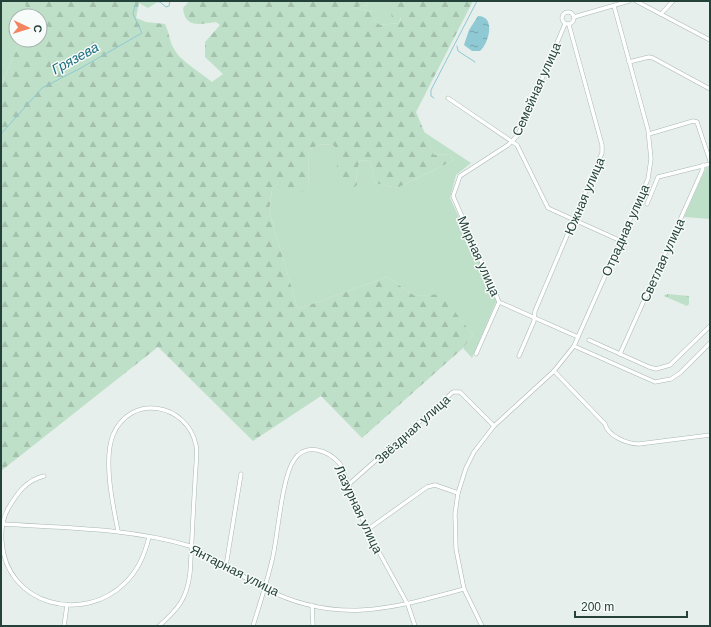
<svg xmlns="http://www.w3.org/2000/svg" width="711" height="627" font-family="Helvetica,sans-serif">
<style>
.grass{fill:#bfe0c8}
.forest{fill:url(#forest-firs)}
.park{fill:url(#park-tufts)}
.water{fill:url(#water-ripples)}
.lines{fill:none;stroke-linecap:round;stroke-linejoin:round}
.stream{stroke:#8ec9d4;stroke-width:1}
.minor-casing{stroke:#a8b8b2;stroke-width:4.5}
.minor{stroke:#fff;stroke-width:3.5}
.labels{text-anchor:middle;stroke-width:3;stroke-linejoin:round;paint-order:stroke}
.street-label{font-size:13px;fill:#24423a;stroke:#f7fbf9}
.water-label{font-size:14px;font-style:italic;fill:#1c6f80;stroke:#f7fbf9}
</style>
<defs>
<pattern id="forest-firs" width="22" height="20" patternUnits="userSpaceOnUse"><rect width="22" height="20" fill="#bfe0c8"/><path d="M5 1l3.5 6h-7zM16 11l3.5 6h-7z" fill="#a4c1ad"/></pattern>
<pattern id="park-tufts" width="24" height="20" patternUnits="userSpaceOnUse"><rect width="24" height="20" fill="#bfe0c8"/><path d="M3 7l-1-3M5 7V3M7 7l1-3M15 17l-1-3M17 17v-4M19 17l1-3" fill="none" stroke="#a4c1ad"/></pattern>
<pattern id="water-ripples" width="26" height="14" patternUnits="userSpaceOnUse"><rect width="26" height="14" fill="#8ec9d4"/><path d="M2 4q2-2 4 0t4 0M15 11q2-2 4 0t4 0" fill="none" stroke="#74a5ad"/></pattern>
</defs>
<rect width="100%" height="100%" fill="#e6efeb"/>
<!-- grass -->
<g class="grass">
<polygon points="1,1 25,1 26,16 16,16 16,40 21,40 1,85"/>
<polygon points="368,1 405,1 399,23 380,25 374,19 374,12 351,8 367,5"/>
<polygon points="424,132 471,163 456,175 450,198 496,297 496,302 472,358 463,348 473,335 441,295 415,296 387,277 298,309 269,211 272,190 277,184 308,190 309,150 318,145 332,144 336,147 337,156 357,185 356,173 360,160 370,161 375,183 397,188 454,160 449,154 434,155"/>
<polygon points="710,166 710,219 684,217 706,168"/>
</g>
<!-- forest -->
<path class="forest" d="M 25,1 L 159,1 L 148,8 L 139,3 L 136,18 L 146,22 L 165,24 C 170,34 169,43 176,52 C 180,60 204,75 212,82 L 223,74 L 205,57 L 205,42 L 220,25 L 216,22 C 200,24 185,29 183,8 L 189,1 L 368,1 L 367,5 L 352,8 L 374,12 L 374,19 L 380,25 L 399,23 L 401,18 L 392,18 L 390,6 L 405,1 L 473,1 L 416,112 L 434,155 L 449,154 L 454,160 L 397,188 L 375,183 L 370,161 L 360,160 L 356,173 L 357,185 L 352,189 L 338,176 L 335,147 L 332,144 L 318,145 L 309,150 L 308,191 L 288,195 L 279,188 L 277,184 L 272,190 L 269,211 L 298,309 L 387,277 L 415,296 L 441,294 L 473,335 L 463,348 L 362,438 L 321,396 L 253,441 L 158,347 L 1,471 L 1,85 L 21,40 L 40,40 L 40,16 L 26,16 Z"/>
<!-- park -->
<polygon class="park" points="667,294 689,296 689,304 687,306 664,296"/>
<!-- water -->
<path class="water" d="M 478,16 C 496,16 489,43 480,51 L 472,51 L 464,45 L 469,30 Z"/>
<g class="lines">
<!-- stream -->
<g class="stream">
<polyline points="152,1 160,2 166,7 169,6 170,1"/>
<polyline points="457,46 458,51 475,62"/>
<polyline points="434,98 431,96 431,90 477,1"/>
<polyline points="1,134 42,88 79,69 142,33 133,14 136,1"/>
</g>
<!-- minor casing -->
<g class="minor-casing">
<g id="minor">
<polyline points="636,1 710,40"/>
<circle cx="568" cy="18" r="6"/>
<polyline points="661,14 673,1"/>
<polyline points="574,17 629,1"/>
<polyline points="565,24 518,135 508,145 460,176 453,196 499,302 578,337"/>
<polyline points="629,62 649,57 653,58 710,89"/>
<polyline points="448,98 517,145 548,208 621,241"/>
<polyline points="649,134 693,121 697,122 710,161"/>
<polyline points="647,204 658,177 710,164"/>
<polyline points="589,340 649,367 656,369 670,365 710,326"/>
<polyline points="574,346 655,382 671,379 680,373 710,343"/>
<polyline points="476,354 499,302"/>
<polyline points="620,354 702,171 703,165"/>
<polyline points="519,356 534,321 535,311 602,153 602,145 569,25"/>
<path d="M 554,371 L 605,424 C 608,436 627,444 639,444 L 710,435"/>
<path d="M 44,476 C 27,480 18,492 9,507 C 3,517 1,531 2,542 C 6,605 84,625 126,582 C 138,570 145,554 149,537"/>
<polyline points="348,485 453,392 460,392 494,426"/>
<path d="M 3,524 C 65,528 130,528 190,546 C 197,548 204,554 211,557 C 229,567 246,579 264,588 C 335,625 391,609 464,589"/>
<polyline points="367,530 427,487 435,485 458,493"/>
<path d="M 118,531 C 113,506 103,460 113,435 C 130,393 187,403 196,445 C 198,456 195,470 195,482 C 193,512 192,542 190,573 C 187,599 178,609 159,626"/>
<polyline points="226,566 241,474"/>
<polyline points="312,605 313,626"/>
<polyline points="64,626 67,605"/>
<path d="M 253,626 C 260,603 268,579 273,556 C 278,533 282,477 294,460 C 306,442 328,450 340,464 L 367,530 L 408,605 L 415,626"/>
<polyline points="482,626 464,589 456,549 455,514 458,493 466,468 474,452 494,426 554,371 574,346 648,179 651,159 648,130 614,6"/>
</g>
</g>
<!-- minor -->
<use href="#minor" class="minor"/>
</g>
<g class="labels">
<!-- street labels -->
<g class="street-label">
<text transform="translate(536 89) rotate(-66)" y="5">Семейная улица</text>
<text transform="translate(584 196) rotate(-67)" y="5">Южная улица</text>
<text transform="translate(625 230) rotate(-66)" y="5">Отрадная улица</text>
<text transform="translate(479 256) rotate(66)" y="5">Мирная улица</text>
<text transform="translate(662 260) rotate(-66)" y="5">Светлая улица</text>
<text transform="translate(412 429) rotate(-42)" y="5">Звёздная улица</text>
<text transform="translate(359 509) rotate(65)" y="5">Лазурная улица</text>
<text transform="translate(235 570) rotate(27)" y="5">Янтарная улица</text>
</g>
<!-- water labels -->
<g class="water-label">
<text transform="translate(75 58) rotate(-29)" y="5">Грязева</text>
</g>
</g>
<!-- border -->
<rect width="711" height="627" fill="none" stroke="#24423a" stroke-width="4"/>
<!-- north arrow -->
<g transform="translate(28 28) rotate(94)"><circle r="19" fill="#f7fbf9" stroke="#a3b1ad"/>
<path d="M0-3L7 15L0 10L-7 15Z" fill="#f4845f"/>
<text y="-6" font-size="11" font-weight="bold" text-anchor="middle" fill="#24423a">С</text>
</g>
<!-- scale -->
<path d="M575 611v6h112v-6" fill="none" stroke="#24423a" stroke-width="2"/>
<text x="581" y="611" font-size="12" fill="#24423a" stroke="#f7fbf9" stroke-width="3" paint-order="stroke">200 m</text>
</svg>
